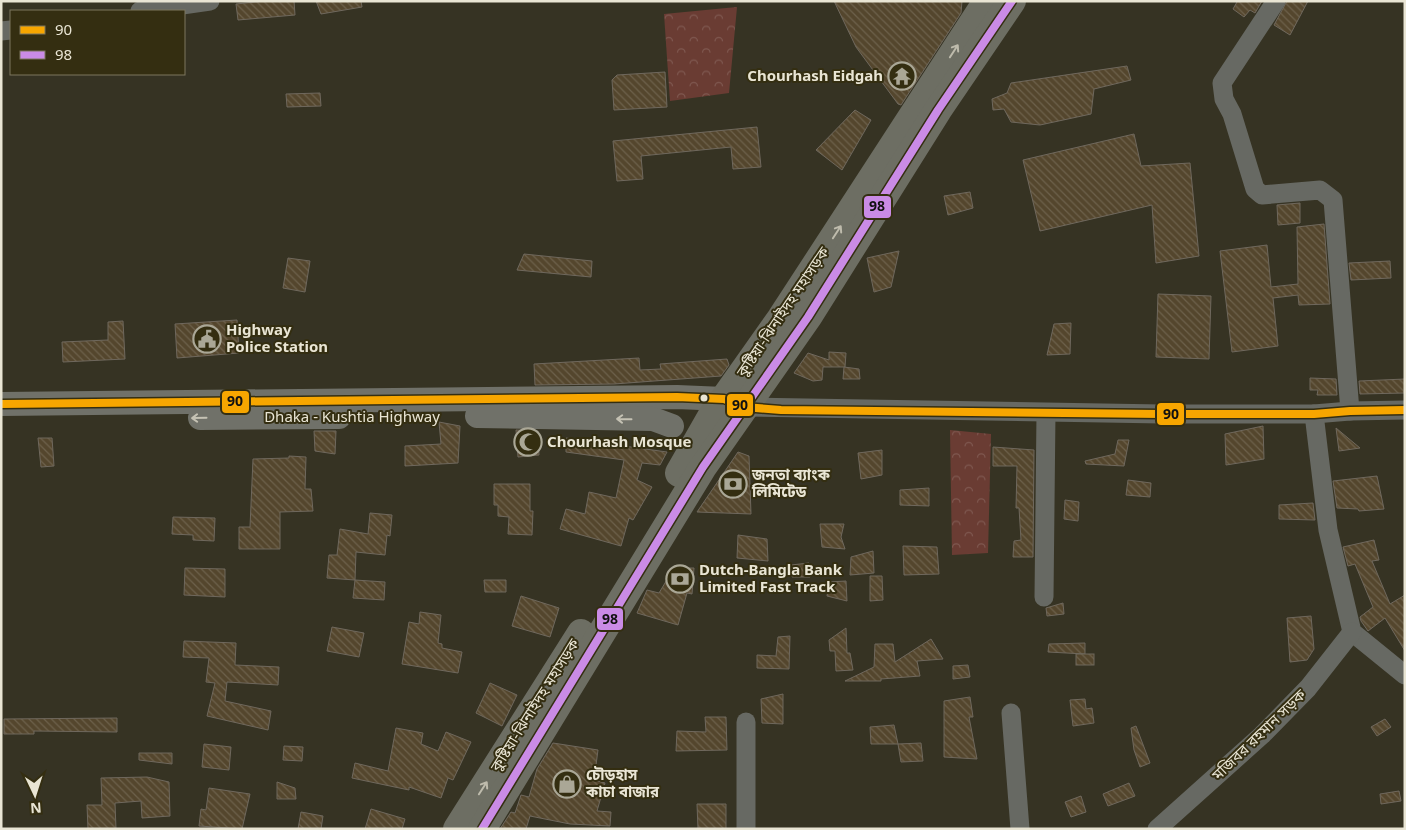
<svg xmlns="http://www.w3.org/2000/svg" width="1406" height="830" font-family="'Noto Sans','Noto Sans Bengali',sans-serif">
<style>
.park{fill:url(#park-crowns)}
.building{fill:url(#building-back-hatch);stroke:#6f685d}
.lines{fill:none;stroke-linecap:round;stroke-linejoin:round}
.minor{stroke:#676963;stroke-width:19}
.major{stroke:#707169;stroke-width:24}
.highway{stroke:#6d6e63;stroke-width:28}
.bus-1-casing{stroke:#342e11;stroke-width:11}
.bus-2-casing{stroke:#342e11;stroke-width:11}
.bus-1{stroke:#f7a600;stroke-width:8}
.bus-2{stroke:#ca8be6;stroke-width:8}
.oneway{stroke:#bebbac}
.oneway2{stroke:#c5c2b4}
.bus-dot{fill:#e9e5d4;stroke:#342e11;stroke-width:2}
.labels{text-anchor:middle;stroke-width:4;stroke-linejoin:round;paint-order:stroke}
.poi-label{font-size:15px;font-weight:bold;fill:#e9e5d4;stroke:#342e11;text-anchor:start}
.street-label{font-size:15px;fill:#e9e5d4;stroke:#342e11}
.line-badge{stroke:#342e11;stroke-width:2}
.pale-badge-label{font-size:14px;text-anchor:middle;font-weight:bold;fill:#111}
</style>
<defs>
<pattern id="park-crowns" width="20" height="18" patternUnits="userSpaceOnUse" patternTransform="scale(1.25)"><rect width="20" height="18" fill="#6a3c33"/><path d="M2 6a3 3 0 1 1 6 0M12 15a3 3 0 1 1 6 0" fill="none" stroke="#7f5850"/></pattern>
<pattern id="building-back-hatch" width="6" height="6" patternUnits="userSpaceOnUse" patternTransform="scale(1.25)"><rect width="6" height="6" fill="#54462d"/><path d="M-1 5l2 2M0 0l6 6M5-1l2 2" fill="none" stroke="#6d614b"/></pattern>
</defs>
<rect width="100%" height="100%" fill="#363323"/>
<!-- park -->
<g class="park">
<polygon points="737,7 729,93 670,101 664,14"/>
<polygon points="950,430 991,434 988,553 952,555"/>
</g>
<!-- building -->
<g class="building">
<polygon points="265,1 294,1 295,15 238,20 236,4"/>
<polygon points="316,1 361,1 362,7 321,14"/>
<polygon points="834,1 962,1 961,13 901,105 898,104 856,47"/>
<polygon points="1235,1 1262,1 1255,13 1250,10 1244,17 1233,9 1237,2"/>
<polygon points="1287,1 1308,1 1290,35 1274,25"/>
<polygon points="1127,66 1131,80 1094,89 1091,114 1040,125 1011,122 1004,109 993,110 992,99 1007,93 1011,83"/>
<polygon points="665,72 667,107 614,110 612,80 617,75"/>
<polygon points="320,93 321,106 287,107 286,94"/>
<polygon points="855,110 871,120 842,170 816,150"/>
<polygon points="757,127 761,167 733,169 731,147 641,156 643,179 617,181 613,141"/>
<polygon points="1134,134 1141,166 1190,163 1199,256 1156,263 1152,205 1040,231 1023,160"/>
<polygon points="970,192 973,208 948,215 944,196"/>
<polygon points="1300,203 1300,223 1278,225 1277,205"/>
<polygon points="1324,224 1330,304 1299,305 1298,295 1273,298 1278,346 1232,352 1220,251 1267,245 1271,287 1298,284 1297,227"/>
<polygon points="899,251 891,287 874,292 867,258"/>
<polygon points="524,254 592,261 591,277 517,270"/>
<polygon points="288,258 310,261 305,292 283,288"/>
<polygon points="1390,261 1391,278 1351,280 1349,263"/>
<polygon points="1158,294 1211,296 1209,359 1156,357"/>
<polygon points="237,320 239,353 177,358 175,324"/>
<polygon points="123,321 125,359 63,362 62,342 108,340 108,322"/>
<polygon points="1071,323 1070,354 1047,355 1054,324"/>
<polygon points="829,352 846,353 845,367 823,367 822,380 813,381 794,373 808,353 829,360"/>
<polygon points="639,358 640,370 661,369 660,364 727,359 729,365 721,376 614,384 535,385 534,364"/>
<polygon points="844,367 859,369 860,379 843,379"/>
<polygon points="1310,378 1336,379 1337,395 1317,395 1318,390 1310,390"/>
<polygon points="1405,379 1405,393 1360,394 1359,381"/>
<polygon points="439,422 460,426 458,463 405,466 405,446 441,444"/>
<polygon points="1263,426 1264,459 1226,465 1225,434"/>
<polygon points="1336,428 1360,448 1339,451"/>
<polygon points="516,430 538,431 539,455 518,457"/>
<polygon points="314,431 336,431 335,454 315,451"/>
<polygon points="38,438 52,438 54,466 41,467"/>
<polygon points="566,438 667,452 660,465 642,463 637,480 652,487 633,520 629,518 621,546 560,529 566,509 585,514 589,492 616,498 624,460 566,452"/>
<polygon points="1118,440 1129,440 1124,466 1086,464 1085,461 1115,454"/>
<polygon points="993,447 1034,450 1033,557 1013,557 1014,541 1021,540 1019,508 1016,508 1017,466 993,466"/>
<polygon points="882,450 882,475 861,479 858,453"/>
<polygon points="738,452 749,456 751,514 697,512"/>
<polygon points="289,456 306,457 305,489 311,489 313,511 280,512 280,549 239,549 239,527 250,527 253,459 289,458"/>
<polygon points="1377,476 1384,509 1359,511 1358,509 1337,508 1333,481"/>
<polygon points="1128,480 1151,483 1150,497 1126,495"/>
<polygon points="494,484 530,484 530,511 533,511 532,535 508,534 509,517 498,516 498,505 494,505"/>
<polygon points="929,488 929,506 900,505 900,490"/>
<polygon points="1065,500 1079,502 1078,521 1064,519"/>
<polygon points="1313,503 1315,520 1279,519 1279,505"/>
<polygon points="370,513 392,515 390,536 387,535 385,555 356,552 355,580 327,578 329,555 337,555 340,529 368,534"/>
<polygon points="173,517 215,518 214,541 193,540 193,535 172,534"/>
<polygon points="820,524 844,524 841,537 845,549 822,547"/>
<polygon points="738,535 767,539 768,561 737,558"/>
<polygon points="1374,540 1379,560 1372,561 1390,604 1405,595 1405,651 1385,618 1368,631 1361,621 1360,617 1373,607 1355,564 1348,566 1343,547"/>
<polygon points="903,546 937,547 939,574 904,575"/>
<polygon points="873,551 874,573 850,575 851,557"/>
<polygon points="809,563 810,577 792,577 791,565"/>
<polygon points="185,568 225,569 225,597 184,595"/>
<polygon points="674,568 694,568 692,594 687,593 678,625 637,613 647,590 659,593"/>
<polygon points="870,576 882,576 883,600 870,601"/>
<polygon points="355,580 385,582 384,600 353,598"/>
<polygon points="484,580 506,580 506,592 485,592"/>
<polygon points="846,581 847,601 827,596 829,582"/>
<polygon points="521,596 559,608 550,637 512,626"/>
<polygon points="1063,603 1064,614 1047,616 1046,608"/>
<polygon points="420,612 441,615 438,643 442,644 442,648 462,652 458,673 402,664 409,622 419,624"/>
<polygon points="1311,616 1314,649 1307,660 1290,662 1287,618"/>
<polygon points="332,627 364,633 359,657 327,651"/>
<polygon points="846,628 847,653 850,653 853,670 836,671 835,651 830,651 829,640"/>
<polygon points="790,636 789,669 757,668 757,655 776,656 778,637"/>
<polygon points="931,639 943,659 917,661 920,676 881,679 881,681 845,681 874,667 875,644 893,644 895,662"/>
<polygon points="184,641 236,643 235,665 279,667 278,685 227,682 225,701 271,711 268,730 207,716 215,683 206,682 209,658 183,657"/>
<polygon points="1085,643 1085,654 1048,652 1049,644"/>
<rect x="1076" y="654" width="18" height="11"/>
<polygon points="968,665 970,677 953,679 953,666"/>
<polygon points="490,683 517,695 502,726 476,713"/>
<polygon points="783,694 783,724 762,723 761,699"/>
<polygon points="970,697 973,717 969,717 977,759 944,757 944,701"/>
<polygon points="1085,699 1086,709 1092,708 1094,723 1073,726 1070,700"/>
<polygon points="705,717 726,717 727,750 676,751 677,731 706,732"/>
<polygon points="117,718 117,732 34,731 34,734 4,734 4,719"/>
<polygon points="1385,719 1391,727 1377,736 1371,727"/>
<polygon points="894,725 898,744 871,744 870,727"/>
<polygon points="1136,726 1150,763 1140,767 1134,750 1131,728"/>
<polygon points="396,728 423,733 421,744 438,751 446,732 471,742 453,780 448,778 441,798 409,787 409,790 352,778 355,763 388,771"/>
<polygon points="553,743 598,750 594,780 605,783 597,811 611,812 610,826 570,824 530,816 526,829 500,829 511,812 515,813 521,795 529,797 537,769"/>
<polygon points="921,743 923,761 901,762 898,744"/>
<polygon points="204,744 231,747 229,770 202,767"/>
<polygon points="284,746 303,747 302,761 283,760"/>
<polygon points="139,753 172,753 172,764 139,760"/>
<polygon points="147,777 169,782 170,816 142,818 141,801 115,803 116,829 88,829 87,805 102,805 101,778"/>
<polygon points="277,782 295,788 296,799 277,799"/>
<polygon points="1129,783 1135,796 1108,806 1103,794"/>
<polygon points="209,788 250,794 242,829 199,826 201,809 206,810"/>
<polygon points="1399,791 1401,801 1381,804 1380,794"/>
<polygon points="1081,796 1086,812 1071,817 1065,802"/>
<polygon points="697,804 726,804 726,829 698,829"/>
<polygon points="371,809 405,819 402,829 365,829"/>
<polygon points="301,812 323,816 321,829 298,829"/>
</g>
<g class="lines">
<!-- minor -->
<g class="minor">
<polyline points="1276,1 1222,83 1224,99 1232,114 1255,189 1262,195 1320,190 1333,200 1350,411"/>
<polyline points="140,11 210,1"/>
<polyline points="1,31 11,30"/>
<polyline points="744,407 1162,414 1314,414 1350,411 1405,410"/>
<polyline points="1314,414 1328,530 1352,632 1405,675"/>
<polyline points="1044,597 1046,413"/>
<polyline points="1011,713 1020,829"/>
<polyline points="746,722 746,829"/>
<polyline points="1157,829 1262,735 1308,688 1352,632"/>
</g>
<!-- major -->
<g class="major">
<polyline points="1,404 677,397 724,399 738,405"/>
<polyline points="477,416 653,419 672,426"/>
<polyline points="200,418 339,417"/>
</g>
<!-- highway -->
<g class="highway">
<polyline points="679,473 711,417 781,318 987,1"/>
<polyline points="457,829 581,633"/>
<polyline points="482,829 703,467 808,317 938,110 1012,1"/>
</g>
<!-- bus-1 casing -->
<g class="bus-1-casing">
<polyline id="bus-1" points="1,404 677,397 724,399 744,407 781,410 1162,414 1314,414 1350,411 1405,410"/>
</g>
<!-- bus-2 casing -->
<g class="bus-2-casing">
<polyline id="bus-2" points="482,829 703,467 808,317 938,110 1012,1"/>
</g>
<!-- bus-1 -->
<use href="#bus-1" class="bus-1"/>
<!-- bus-2 -->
<use href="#bus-2" class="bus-2"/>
</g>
<!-- one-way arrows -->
<defs><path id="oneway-shaft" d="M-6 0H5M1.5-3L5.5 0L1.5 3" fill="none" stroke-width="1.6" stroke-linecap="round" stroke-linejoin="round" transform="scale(1.25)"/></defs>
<g class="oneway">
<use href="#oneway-shaft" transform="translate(954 51) rotate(-57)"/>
<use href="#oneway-shaft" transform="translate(837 232) rotate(-57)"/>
<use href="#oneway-shaft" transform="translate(483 788) rotate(-57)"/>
</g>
<g class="oneway2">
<use href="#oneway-shaft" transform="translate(199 418) rotate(179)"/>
<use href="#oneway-shaft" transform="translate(624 419) rotate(-179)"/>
</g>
<!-- icons -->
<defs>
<g id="temple-ring" transform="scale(1.4375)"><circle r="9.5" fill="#342e11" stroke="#aaa796" stroke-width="1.5"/><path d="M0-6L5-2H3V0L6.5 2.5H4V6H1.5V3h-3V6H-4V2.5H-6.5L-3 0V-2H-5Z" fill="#aaa796"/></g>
<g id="civic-ring" transform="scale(1.4375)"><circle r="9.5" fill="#342e11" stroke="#aaa796" stroke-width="1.5"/><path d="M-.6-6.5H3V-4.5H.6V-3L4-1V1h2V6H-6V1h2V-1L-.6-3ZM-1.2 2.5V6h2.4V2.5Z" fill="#aaa796"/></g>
<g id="mosque-ring" transform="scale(1.4375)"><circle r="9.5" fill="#342e11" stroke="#aaa796" stroke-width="1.5"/><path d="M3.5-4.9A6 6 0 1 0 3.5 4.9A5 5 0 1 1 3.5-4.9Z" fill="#aaa796"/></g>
<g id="bank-ring" transform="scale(1.4375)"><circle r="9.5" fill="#342e11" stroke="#aaa796" stroke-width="1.5"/><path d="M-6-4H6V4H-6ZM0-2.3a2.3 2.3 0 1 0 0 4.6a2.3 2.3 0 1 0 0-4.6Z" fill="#aaa796"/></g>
<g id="shop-ring" transform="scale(1.4375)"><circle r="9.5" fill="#342e11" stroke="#aaa796" stroke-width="1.5"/><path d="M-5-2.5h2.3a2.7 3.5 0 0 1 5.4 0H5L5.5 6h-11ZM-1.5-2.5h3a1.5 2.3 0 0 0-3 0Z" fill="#aaa796"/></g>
</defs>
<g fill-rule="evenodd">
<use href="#temple-ring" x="902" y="76"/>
<use href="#civic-ring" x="207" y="339"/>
<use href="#mosque-ring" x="528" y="442"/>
<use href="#bank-ring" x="733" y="484"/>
<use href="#bank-ring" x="680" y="579"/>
<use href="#shop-ring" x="567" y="784"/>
</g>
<!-- markers -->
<circle class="bus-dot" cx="704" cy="398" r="4.5"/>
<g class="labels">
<!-- poi labels -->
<g class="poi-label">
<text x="883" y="81" text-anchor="end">Chourhash Eidgah</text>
<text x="226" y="335">Highway<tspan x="226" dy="17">Police Station</tspan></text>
<text x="547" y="447">Chourhash Mosque</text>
<text x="752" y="480">জনতা ব্যাংক<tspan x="752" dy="17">লিমিটেড</tspan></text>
<text x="699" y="575">Dutch-Bangla Bank<tspan x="699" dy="17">Limited Fast Track</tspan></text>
<text x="586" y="780">চৌড়হাস<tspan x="586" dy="17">কাচা বাজার</tspan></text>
</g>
<!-- street labels -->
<g class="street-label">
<text transform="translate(783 312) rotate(-56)" y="5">কুষ্টিয়া-ঝিনাইদহ মহাসড়ক</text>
<text x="352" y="422">Dhaka - Kushtia Highway</text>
<text transform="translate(535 705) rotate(-58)" y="5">কুষ্টিয়া-ঝিনাইদহ মহাসড়ক</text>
<text transform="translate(1259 735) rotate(-44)" y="5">মজিবর রহমান সড়ক</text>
</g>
</g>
<g class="line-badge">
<rect x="863" y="195" width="29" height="24" rx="5" fill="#ca8be6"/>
<rect x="221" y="390" width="29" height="24" rx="5" fill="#f7a600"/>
<rect x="726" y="393" width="28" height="24" rx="5" fill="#f7a600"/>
<rect x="1156" y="402" width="29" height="24" rx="5" fill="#f7a600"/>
<rect x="596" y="607" width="28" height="24" rx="5" fill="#ca8be6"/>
</g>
<g class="pale-badge-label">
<text x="877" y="211">98</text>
<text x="235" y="406">90</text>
<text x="740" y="410">90</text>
<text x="1171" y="419">90</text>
<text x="610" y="624">98</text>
</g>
<!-- border -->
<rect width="1406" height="830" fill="none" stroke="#e9e5d4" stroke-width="5"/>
<!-- legend -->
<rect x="10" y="10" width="175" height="65" fill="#342e11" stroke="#7c775f"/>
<rect x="20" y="26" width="25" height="8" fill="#f7a600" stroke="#7c775f"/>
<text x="55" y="35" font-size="15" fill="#e9e5d4">90</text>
<rect x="20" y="51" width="25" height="8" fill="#ca8be6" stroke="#7c775f"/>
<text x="55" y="60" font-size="15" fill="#e9e5d4">98</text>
<!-- north arrow -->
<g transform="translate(35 795) rotate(176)" stroke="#342e11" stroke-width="4" paint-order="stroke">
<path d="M0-4L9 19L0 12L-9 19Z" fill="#e9e5d4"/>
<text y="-8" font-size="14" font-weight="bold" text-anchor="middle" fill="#e9e5d4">N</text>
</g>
</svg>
